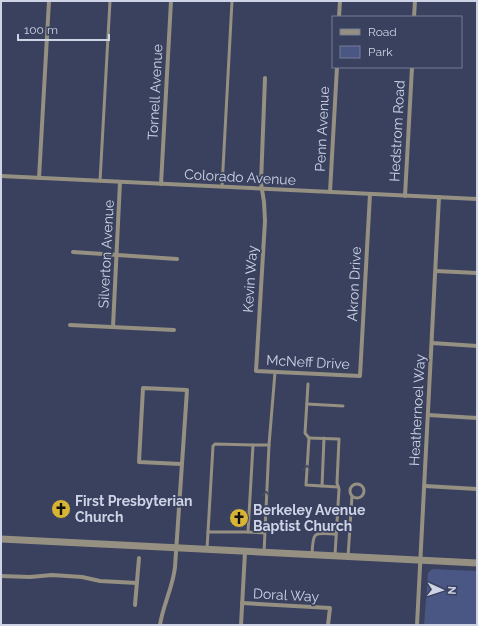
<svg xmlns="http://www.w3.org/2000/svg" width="478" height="626" font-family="Raleway,sans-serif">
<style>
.green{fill:#4a5684}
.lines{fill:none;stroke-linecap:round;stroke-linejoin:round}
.service{stroke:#959081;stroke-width:3}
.minor{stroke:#959081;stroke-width:4}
.tertiary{stroke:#959081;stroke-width:7}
.oneway{stroke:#474d63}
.labels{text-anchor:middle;stroke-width:3.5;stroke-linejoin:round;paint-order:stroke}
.street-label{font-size:14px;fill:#ced4e6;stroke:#39415e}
.poi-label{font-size:14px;font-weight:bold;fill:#ced4e6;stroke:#39415e;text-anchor:start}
</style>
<rect width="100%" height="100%" fill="#39415e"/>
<!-- green -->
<polygon class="green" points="432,569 477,571 477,625 424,625 428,573"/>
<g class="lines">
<!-- service -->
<g class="service">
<polyline points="100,181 110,1"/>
<polyline points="222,187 232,1"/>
<polyline points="308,384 305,433 309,438 306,485 322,486 324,438"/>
<polyline points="307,404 343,406"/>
<polyline points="309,438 339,439 337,483 339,489 335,555"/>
<polyline points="269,445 275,372"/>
<circle cx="357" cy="491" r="7"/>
<polyline points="322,486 338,487"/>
<polyline points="208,532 248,532"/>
<polyline points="207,549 213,446 215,444 253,445"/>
<polyline points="264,553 269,445 253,445 248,532 265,533"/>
<path d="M 312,554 C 313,530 314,533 336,534"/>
<polyline points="348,557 352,496"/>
</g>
<!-- minor -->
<g class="minor">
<polyline points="339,17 340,1"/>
<polyline points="414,17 415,1"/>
<polyline points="265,78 261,183 264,202 265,221 256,371 360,376 370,194"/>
<polyline points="1,176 477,199"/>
<polyline points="39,178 49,1"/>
<polyline points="161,184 171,1"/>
<polyline points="330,192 337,67"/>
<polyline points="405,196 412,67"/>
<polyline points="73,252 177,259"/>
<polyline points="436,271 477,273"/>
<polyline points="70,325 174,330"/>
<polyline points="113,327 120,182"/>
<polyline points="432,343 477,346"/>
<polyline points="428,415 477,418"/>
<polyline points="425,486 477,489"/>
<polyline points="1,576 30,577 52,575 82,577 100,581 137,583"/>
<polyline points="242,603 330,608 328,625"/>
<polyline points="135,605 139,558"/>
<path d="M 160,625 C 163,605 173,587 175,567 L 187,390 L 143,388 L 139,462 L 181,464"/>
<polyline points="241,625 245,552"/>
<polyline points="417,625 439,197"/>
</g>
<!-- tertiary -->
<polyline class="tertiary" points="1,539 477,563"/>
</g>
<!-- one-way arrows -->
<defs><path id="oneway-chevron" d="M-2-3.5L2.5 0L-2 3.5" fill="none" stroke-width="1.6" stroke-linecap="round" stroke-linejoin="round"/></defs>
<g class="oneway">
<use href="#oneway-chevron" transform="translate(307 468) rotate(-87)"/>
<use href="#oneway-chevron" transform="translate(266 494) rotate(-87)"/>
</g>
<!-- icons -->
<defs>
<g id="church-disc" transform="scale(1)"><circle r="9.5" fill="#d8b434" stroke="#39415e"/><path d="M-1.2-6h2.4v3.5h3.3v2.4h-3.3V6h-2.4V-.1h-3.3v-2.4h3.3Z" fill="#111"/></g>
</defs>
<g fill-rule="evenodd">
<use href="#church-disc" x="61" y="509"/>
<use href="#church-disc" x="239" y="518"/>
</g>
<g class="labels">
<!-- street labels -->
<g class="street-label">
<text transform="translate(155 92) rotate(-87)" y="5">Tornell Avenue</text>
<text transform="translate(322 129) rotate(-87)" y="5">Penn Avenue</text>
<text transform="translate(397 131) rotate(-87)" y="5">Hedstrom Road</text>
<text transform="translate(240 177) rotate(3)" y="5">Colorado Avenue</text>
<text transform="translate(106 254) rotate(-87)" y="5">Silverton Avenue</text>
<text transform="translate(250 279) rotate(-86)" y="5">Kevin Way</text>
<text transform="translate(354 284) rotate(-87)" y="5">Akron Drive</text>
<text transform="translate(308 362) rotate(3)" y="5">McNeff Drive</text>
<text transform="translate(417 410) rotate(-87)" y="5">Heathernoel Way</text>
<text transform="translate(286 595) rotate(3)" y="5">Doral Way</text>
</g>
<!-- poi labels -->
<g class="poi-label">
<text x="75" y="506">First Presbyterian<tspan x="75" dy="16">Church</tspan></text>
<text x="253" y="515">Berkeley Avenue<tspan x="253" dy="16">Baptist Church</tspan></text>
</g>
</g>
<!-- border -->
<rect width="478" height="626" fill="none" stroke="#ced4e6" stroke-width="4"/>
<!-- legend -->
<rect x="332" y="16" width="130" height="52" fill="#39415e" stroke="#757c94"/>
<rect x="340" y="29" width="20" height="6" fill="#959081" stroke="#757c94"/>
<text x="368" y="36" font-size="12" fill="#ced4e6">Road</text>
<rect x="340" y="46" width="20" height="12" fill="#4a5684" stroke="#757c94"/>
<text x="368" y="56" font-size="12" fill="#ced4e6">Park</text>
<!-- north arrow -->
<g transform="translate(442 590) rotate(93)" stroke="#39415e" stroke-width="3" paint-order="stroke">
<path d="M0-3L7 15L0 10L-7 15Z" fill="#ced4e6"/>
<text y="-6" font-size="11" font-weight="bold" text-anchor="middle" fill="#ced4e6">N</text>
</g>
<!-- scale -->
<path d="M18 34v6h91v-6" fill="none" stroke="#ced4e6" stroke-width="2"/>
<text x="24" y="34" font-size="12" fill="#ced4e6" stroke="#39415e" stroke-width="3" paint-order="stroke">100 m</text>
</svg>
